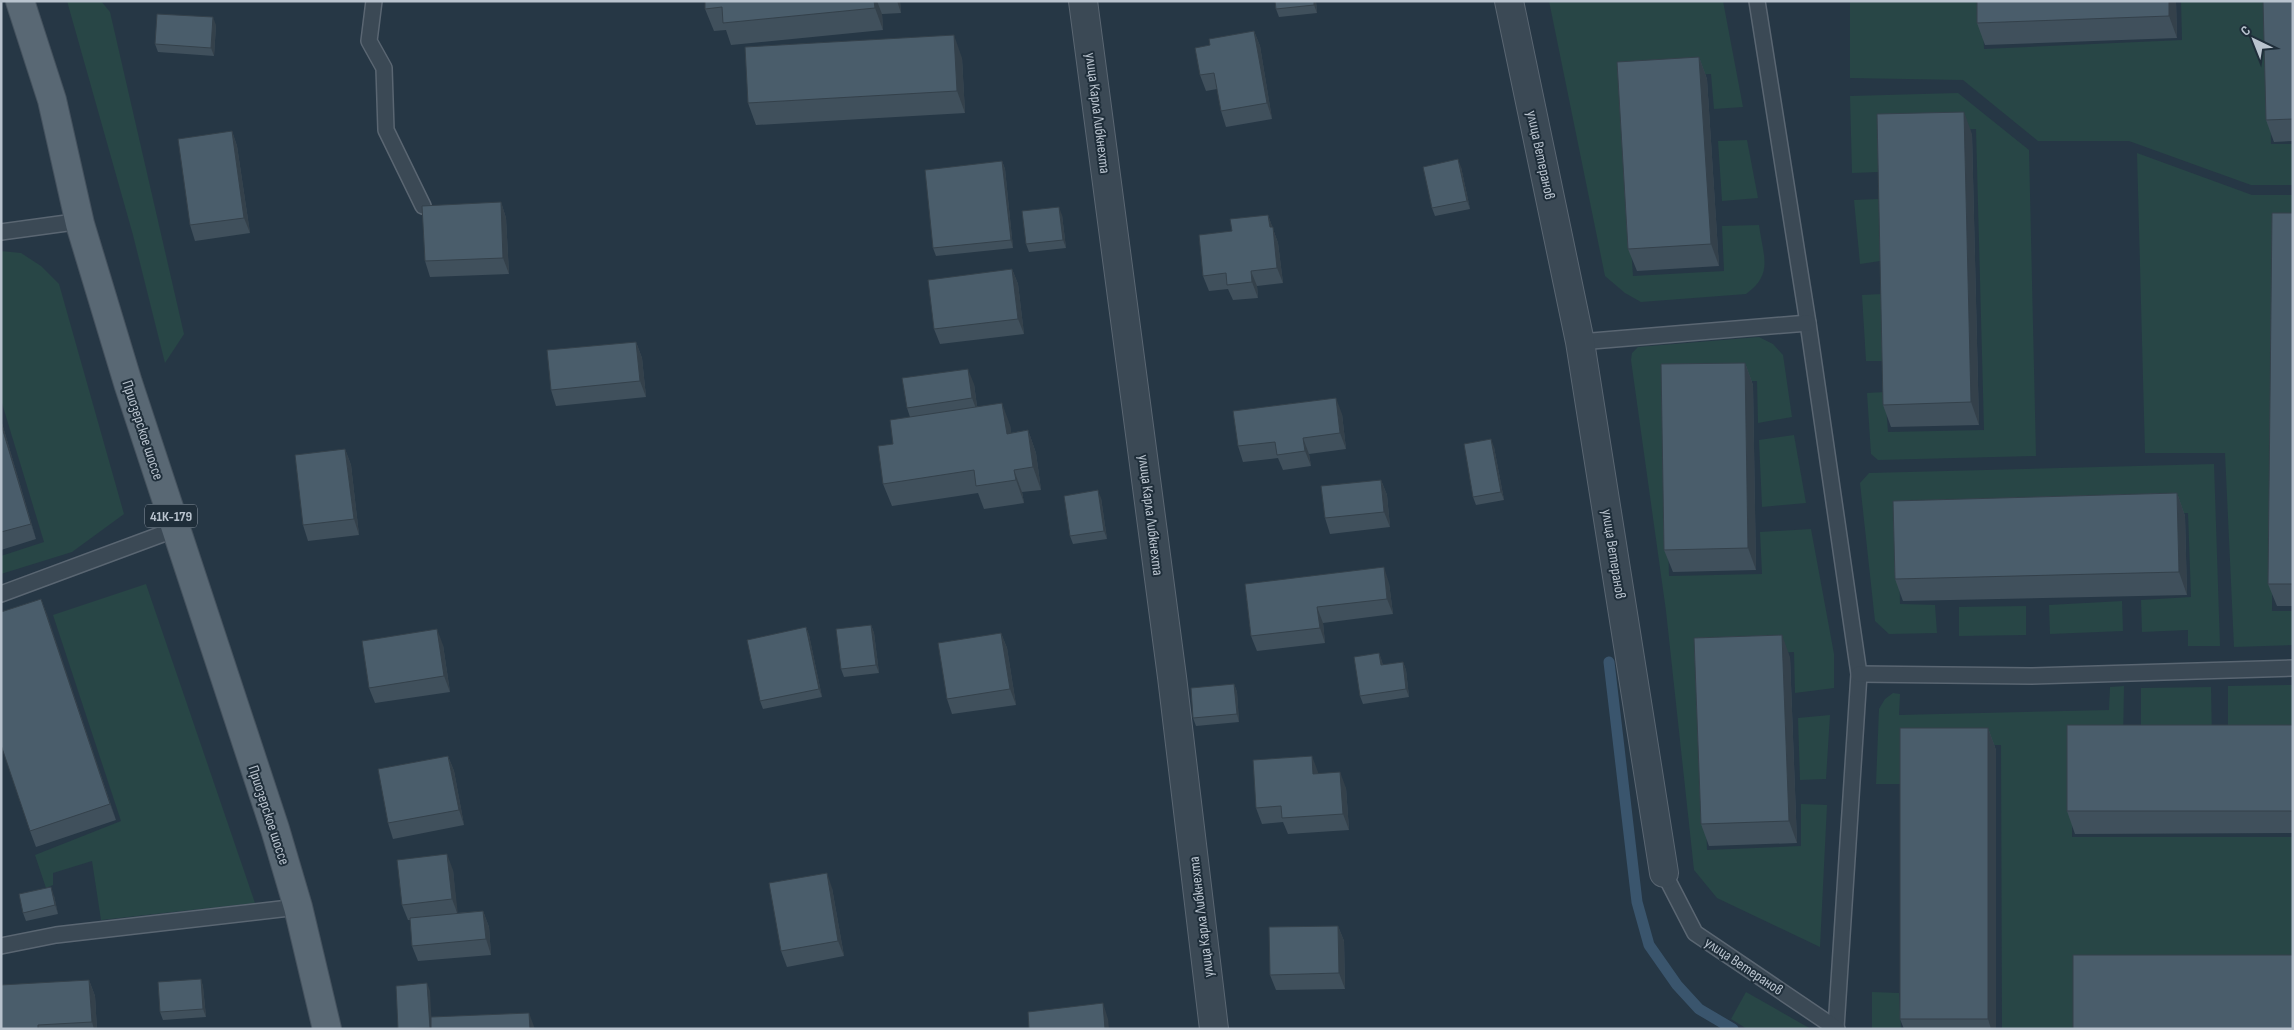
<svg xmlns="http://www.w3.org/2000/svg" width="2294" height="1030" font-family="'Sofia Sans Condensed',sans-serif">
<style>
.green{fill:#284646}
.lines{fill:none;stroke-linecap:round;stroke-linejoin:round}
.stream{stroke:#3a556d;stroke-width:11}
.service-casing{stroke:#5a6672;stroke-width:18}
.minor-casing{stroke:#5a6672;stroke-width:30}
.primary-casing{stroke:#45525e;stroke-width:30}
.service{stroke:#3b4955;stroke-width:15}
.minor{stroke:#3b4955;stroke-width:28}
.primary{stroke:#596874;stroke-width:28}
.wall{fill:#40505c}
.shaded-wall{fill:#34414b}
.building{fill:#4a5d6b;stroke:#34414b}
.labels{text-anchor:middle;stroke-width:4;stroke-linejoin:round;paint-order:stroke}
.shield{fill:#1f2e3a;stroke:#8b96a2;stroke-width:1}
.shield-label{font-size:14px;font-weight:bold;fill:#b9c3ce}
.street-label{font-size:15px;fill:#b9c3ce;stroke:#1f2e3a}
</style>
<rect width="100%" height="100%" fill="#263745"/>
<!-- green -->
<g class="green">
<polygon points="67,1 101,1 110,12 184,334 165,363 133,235"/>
<path d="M 1549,1 L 1723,1 L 1743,107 L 1714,109 L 1711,74 L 1620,78 L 1633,276 L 1724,271 L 1722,226 L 1759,225 C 1763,256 1774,274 1746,294 L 1641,302 L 1625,293 L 1605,276 Z"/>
<polygon points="1850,1 1982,1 1984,49 2182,40 2181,1 2268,1 2271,144 2293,144 2293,185 2251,185 2129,141 2038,141 1963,80 1850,78"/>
<polygon points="1958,93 2029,150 2036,456 1878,460 1871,454 1867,393 1885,392 1888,432 1984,430 1976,129 1880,132 1879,172 1852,173 1850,96"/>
<polygon points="1747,140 1758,198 1722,201 1718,141"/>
<polygon points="2137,153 2252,195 2293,195 2293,232 2275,233 2272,611 2293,611 2293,645 2234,647 2225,453 2145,453"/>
<polygon points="1879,199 1880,261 1860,264 1854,200"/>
<polygon points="1,251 21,253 41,266 59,284 124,514 72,552 1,574 1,556 44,542 1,400"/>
<polygon points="1882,294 1884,361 1866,361 1862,295"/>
<polygon points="1759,337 1773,344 1783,355 1792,417 1758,423 1757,381 1664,383 1669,576 1762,574 1760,532 1811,529 1834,654 1834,688 1795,693 1794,652 1700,657 1707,850 1801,846 1801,804 1827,805 1820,947 1717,898 1694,870 1666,611 1631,360 1632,353 1638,347"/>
<polygon points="1794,435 1806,503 1762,507 1759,440"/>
<polygon points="2214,464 2220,646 2188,646 2188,630 2142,632 2141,600 2191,597 2188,513 1898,520 1900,604 1935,605 1937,633 1889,634 1875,621 1860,483 1869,473"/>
<polygon points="146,584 255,903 101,920 92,861 53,873 53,885 46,888 35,855 121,821 53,615"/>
<polygon points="2122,601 2123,631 2050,634 2049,605"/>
<polygon points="2026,606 2026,635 1959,636 1959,607"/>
<polygon points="2293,685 2293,741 2228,742 2228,686"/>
<polygon points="2124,686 2123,744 2073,743 2072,837 2293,837 2293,975 2078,1029 2002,1029 2001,745 1904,745 1902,784 1876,784 1879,709 1885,699 1893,693 1900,694 1899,715 2109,710 2110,687"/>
<polygon points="2211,687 2212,742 2141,743 2141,688"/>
<polygon points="1830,715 1826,779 1800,780 1798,718"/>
<polygon points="1746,992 1811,1029 1747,1029 1731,1019"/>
<polygon points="1872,992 1899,993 1901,1029 1872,1029"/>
</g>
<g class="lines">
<!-- stream -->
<polyline class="stream" points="1609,662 1637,902 1649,945 1677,985 1699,1009 1733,1029"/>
<!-- service casing -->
<g class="service-casing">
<g id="service">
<polyline points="374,1 369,41 384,68 386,130 423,206"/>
<polyline points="1757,1 1808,323 1859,674 1836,1028"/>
<polyline points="1,232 67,223 80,224"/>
<polyline points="1580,342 1808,323"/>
<polyline points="1,594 176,529"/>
<polyline points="1859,674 2031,676 2293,668"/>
<polyline points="1664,873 1695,933 1837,1029"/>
<polyline points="1,946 56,935 298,907"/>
</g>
</g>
<!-- minor casing -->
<g class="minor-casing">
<g id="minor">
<polyline points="1083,1 1172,677 1214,1029"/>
<polyline points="1509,1 1580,342 1664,873"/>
</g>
</g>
<!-- primary casing -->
<g class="primary-casing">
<polyline id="primary" points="20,1 52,100 80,224 128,383 275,829 298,907 327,1029"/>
</g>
<!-- service -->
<use href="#service" class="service"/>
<!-- minor -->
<use href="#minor" class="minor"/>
<!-- primary -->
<use href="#primary" class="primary"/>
</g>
<!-- wall -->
<g class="wall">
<polygon points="705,1 900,1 901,13 882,14 883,30 731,45 726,30 714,31 705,9"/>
<polygon points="1275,1 1316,1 1317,13 1279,17 1276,9"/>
<polygon points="1977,1 2176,1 2177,38 1985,45 1977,23"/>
<polygon points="2293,1 2293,141 2274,142 2266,120"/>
<polygon points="216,25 214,56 158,52 155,44"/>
<polygon points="1254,31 1260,46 1272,119 1226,127 1221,111 1217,89 1206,91 1200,75 1210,45"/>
<polygon points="1699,57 1707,79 1719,266 1637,271 1628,249"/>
<polygon points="962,58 965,113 756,125 748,103"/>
<polygon points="232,131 237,146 250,233 195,241 190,225"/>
<polygon points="1972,134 1979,425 1891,427 1883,405"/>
<polygon points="1002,161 1005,169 1013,248 936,256 933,248"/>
<polygon points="1461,167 1470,209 1435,216 1432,208"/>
<polygon points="501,202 506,218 509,274 430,277 425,261"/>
<polygon points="2293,213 2293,606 2277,606 2268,584"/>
<polygon points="1062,215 1066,248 1029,252 1026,244"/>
<polygon points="1268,215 1278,243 1283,283 1257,286 1258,298 1233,300 1228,289 1209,291 1203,276 1232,231"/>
<polygon points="1012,269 1018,284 1024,334 940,344 934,329"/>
<polygon points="636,342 642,358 646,397 556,406 551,390"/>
<polygon points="1745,363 1753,385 1756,570 1673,572 1664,550"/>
<polygon points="974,384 977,406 1010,425 1011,433 1028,430 1036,453 1041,490 1022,492 1024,503 984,509 978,493 892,506 883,484 893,444 910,417 907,408"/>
<polygon points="1342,414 1346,449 1309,454 1311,466 1283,470 1278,458 1243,462 1238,446"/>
<polygon points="1,420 36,539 1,550"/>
<polygon points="1494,447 1504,500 1476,505 1473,497"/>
<polygon points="345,449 351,465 359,535 308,541 303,525"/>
<polygon points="1381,480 1387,495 1390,527 1330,534 1325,518"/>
<polygon points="2177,493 2185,516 2187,595 1903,601 1895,579"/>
<polygon points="1101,498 1107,539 1073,544 1070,536"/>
<polygon points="1389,583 1393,614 1323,623 1325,643 1257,651 1251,636 1245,584"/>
<polygon points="41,599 116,820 36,847 30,831"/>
<polygon points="871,625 874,633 879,673 844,677 841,669"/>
<polygon points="806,627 809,635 822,697 763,709 760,701"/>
<polygon points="1001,633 1007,648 1016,705 952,714 947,699"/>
<polygon points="443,645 450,692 375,703 369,688"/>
<polygon points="1379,653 1383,665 1403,662 1406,670 1409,697 1363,704 1360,696"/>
<polygon points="1790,657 1797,843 1709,846 1701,824"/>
<polygon points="1234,684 1237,692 1239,722 1196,726 1193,718"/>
<polygon points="2293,725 2293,833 2075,834 2067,811"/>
<polygon points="1988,728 1996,750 1996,1029 1904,1029 1900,1019"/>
<polygon points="448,756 454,771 464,825 393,839 388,823"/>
<polygon points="1318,772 1318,774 1346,788 1349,830 1288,834 1283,822 1262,824 1256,808"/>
<polygon points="453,870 457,913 483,911 489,927 491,955 418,961 412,946 410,920 408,920 402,905"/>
<polygon points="832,888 844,956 787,967 781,951"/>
<polygon points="54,896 58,914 26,921 23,913"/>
<polygon points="1338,926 1344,941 1345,989 1276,990 1270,975"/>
<polygon points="201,979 203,987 206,1017 163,1020 160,1012"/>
<polygon points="89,980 95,996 97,1029 1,1029"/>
</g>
<!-- shaded-wall -->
<g class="shaded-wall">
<polygon points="874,1 877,1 882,14 883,30 875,8"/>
<polygon points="897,1 900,1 901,13"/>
<polygon points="1314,1 1316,1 1317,13 1314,5"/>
<polygon points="2169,1 2176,1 2177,38 2169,16"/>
<polygon points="213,17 216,25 214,56 211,48"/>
<polygon points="1254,31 1260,46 1272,119 1267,103"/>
<polygon points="954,35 962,58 965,113 957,91"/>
<polygon points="1699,57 1707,79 1719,266 1711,244"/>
<polygon points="1964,112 1972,134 1979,425 1971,402"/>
<polygon points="232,131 237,146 250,233 244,218"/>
<polygon points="1458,159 1461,167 1470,209 1467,201"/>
<polygon points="1002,161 1005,169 1013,248 1011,240"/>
<polygon points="501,202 506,218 509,274 503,258"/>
<polygon points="1059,207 1062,215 1066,248 1063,240"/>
<polygon points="1268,215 1278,243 1283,283 1277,268 1270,227"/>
<polygon points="1012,269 1018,284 1024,334 1018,319"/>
<polygon points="1251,271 1257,286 1258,298 1252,282"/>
<polygon points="636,342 642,358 646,397 640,381"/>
<polygon points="1745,363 1753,385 1756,570 1748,548"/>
<polygon points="968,369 974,384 978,414 972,398"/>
<polygon points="1336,398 1342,414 1346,449 1340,433"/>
<polygon points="1002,403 1010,425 1015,456 1007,434"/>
<polygon points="1,420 36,539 31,524 1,424"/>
<polygon points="1028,430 1036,453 1041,490 1033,467"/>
<polygon points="1303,438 1309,454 1311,466 1305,451"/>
<polygon points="1491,439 1494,447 1504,500 1501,492"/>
<polygon points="345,449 351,465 359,535 354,519"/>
<polygon points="1014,470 1022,492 1024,503 1016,480"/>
<polygon points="1381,480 1387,495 1390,527 1384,512"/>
<polygon points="1098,490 1101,498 1107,539 1104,531"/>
<polygon points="2177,493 2185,516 2187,595 2179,572"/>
<polygon points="1384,567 1389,583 1393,614 1387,599"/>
<polygon points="41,599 47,614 116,820 110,804"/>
<polygon points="1317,607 1323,623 1325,643 1320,628"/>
<polygon points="871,625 874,633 879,673 876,665"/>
<polygon points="806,627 809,635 822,697 819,689"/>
<polygon points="437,629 443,645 450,692 444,676"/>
<polygon points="1001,633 1007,648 1016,705 1010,689"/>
<polygon points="1782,635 1790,657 1797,843 1789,821"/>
<polygon points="1379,653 1382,661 1384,673 1381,665"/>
<polygon points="1403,662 1406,670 1409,697 1406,689"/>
<polygon points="1234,684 1237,692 1239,722 1237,714"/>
<polygon points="1988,728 1996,750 1996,1029 1991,1029 1988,1019"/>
<polygon points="448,756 454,771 464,825 459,810"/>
<polygon points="1312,756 1318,772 1319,789 1313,774"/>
<polygon points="1340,772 1346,788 1349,830 1343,814"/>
<polygon points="447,854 453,870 458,915 452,899"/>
<polygon points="827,873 832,888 844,956 838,941"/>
<polygon points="51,887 54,896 58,914 55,905"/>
<polygon points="483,911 489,927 491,955 486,939"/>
<polygon points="1338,926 1344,941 1345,989 1339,973"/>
<polygon points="201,979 203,987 206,1017 203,1009"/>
<polygon points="89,980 95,996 97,1029 94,1029 92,1022"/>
<polygon points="427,983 430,991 432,1029 430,1028"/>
<polygon points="1103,1003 1108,1019 1109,1029 1105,1029"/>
<polygon points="529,1013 535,1029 530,1029"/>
</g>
<!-- building -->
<g class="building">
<polygon points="705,1 874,1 875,8 723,23 722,7 705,9"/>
<polygon points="1275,1 1314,1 1314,5 1276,9"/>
<polygon points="1977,1 2169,1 2169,16 1977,23"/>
<polygon points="2263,1 2293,1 2293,119 2266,120"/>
<polygon points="157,14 213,17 211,48 155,44"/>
<polygon points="1254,31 1267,103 1221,111 1214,73 1200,75 1195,48 1210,45 1209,39"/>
<polygon points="954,35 957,91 748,103 745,47"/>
<polygon points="1699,57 1711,244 1628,249 1617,62"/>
<polygon points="1964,112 1971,402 1883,405 1877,114"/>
<polygon points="232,131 244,218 190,225 178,139"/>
<polygon points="1458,159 1467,201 1432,208 1423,167"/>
<polygon points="1002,161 1011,240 933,248 925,170"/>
<polygon points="501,202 503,258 425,261 422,206"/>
<polygon points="1059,207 1063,240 1026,244 1022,211"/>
<polygon points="2272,213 2293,213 2293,584 2268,584"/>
<polygon points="1268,215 1270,227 1273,227 1277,268 1251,271 1252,282 1227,285 1226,273 1203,276 1199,235 1232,231 1230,219"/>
<polygon points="1012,269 1018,319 934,329 928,280"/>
<polygon points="636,342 640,381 551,390 547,350"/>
<polygon points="1745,363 1748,548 1664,550 1661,364"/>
<polygon points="968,369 972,398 907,408 902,378"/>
<polygon points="1336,398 1340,433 1303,438 1305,451 1277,455 1275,442 1238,446 1233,411"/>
<polygon points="1002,403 1007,434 1028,430 1033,467 1014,470 1016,480 976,486 974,470 883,484 878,446 893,444 890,420"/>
<polygon points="1,424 31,524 1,532"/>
<polygon points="1491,439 1501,492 1473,497 1464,444"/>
<polygon points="345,449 354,519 303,525 295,455"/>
<polygon points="1381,480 1384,512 1325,518 1321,486"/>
<polygon points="1098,490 1104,531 1070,536 1064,496"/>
<polygon points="2177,493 2179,572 1895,579 1893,501"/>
<polygon points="1384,567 1387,599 1317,607 1320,628 1251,636 1245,584"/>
<polygon points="41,599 110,804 30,831 1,745 1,612"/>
<polygon points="871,625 876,665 841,669 836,629"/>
<polygon points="806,627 819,689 760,701 747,640"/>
<polygon points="437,629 444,676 369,688 362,641"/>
<polygon points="1001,633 1010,689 947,699 938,643"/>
<polygon points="1782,635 1789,821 1701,824 1694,638"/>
<polygon points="1379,653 1381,665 1403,662 1406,689 1360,696 1354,657"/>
<polygon points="1234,684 1237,714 1193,718 1191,688"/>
<rect x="2067" y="725" width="226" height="86"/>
<rect x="1900" y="728" width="88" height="291"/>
<polygon points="448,756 459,810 388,823 378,769"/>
<polygon points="1312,756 1313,774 1340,772 1343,814 1282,818 1281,806 1256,808 1253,760"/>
<polygon points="447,854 452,899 402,905 397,860"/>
<polygon points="827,873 838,941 781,951 769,883"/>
<polygon points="51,887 55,905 23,913 19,894"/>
<polygon points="483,911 486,939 412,946 410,918"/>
<polygon points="1338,926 1339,973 1270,975 1269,927"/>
<rect x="2073" y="955" width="220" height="74"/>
<polygon points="201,979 203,1009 160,1012 158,982"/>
<polygon points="89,980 92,1022 38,1025 38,1029 1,1029 1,985"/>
<polygon points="427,983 430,1028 398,1029 396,986"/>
<polygon points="1103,1003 1105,1029 1029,1029 1028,1012"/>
<polygon points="529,1013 530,1029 431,1029 431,1017"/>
</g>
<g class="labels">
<!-- shield labels -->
<rect class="shield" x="145" y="504.5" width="52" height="23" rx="4"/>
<g class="shield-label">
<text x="171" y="521">41К-179</text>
</g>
<!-- street labels -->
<g class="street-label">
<text transform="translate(1098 113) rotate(83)" y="5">улица Карла Либкнехта</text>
<text transform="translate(1541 155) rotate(78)" y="5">улица Ветеранов</text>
<text transform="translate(143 430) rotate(72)" y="5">Приозерское шоссе</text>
<text transform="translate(1151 515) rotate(83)" y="5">улица Карла Либкнехта</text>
<text transform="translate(1614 554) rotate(81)" y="5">улица Ветеранов</text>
<text transform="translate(269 815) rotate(72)" y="5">Приозерское шоссе</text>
<text transform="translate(1201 917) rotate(-97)" y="5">улица Карла Либкнехта</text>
<text transform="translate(1744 966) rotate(34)" y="5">улица Ветеранов</text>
</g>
</g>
<!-- border -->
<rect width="2294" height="1030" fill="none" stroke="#b9c3ce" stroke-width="5"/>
<!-- north arrow -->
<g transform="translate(2254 40) rotate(317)" stroke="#1f2e3a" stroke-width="4" paint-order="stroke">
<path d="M0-4L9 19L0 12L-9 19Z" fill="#b9c3ce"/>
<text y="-8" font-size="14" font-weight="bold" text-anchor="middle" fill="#b9c3ce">С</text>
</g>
</svg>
